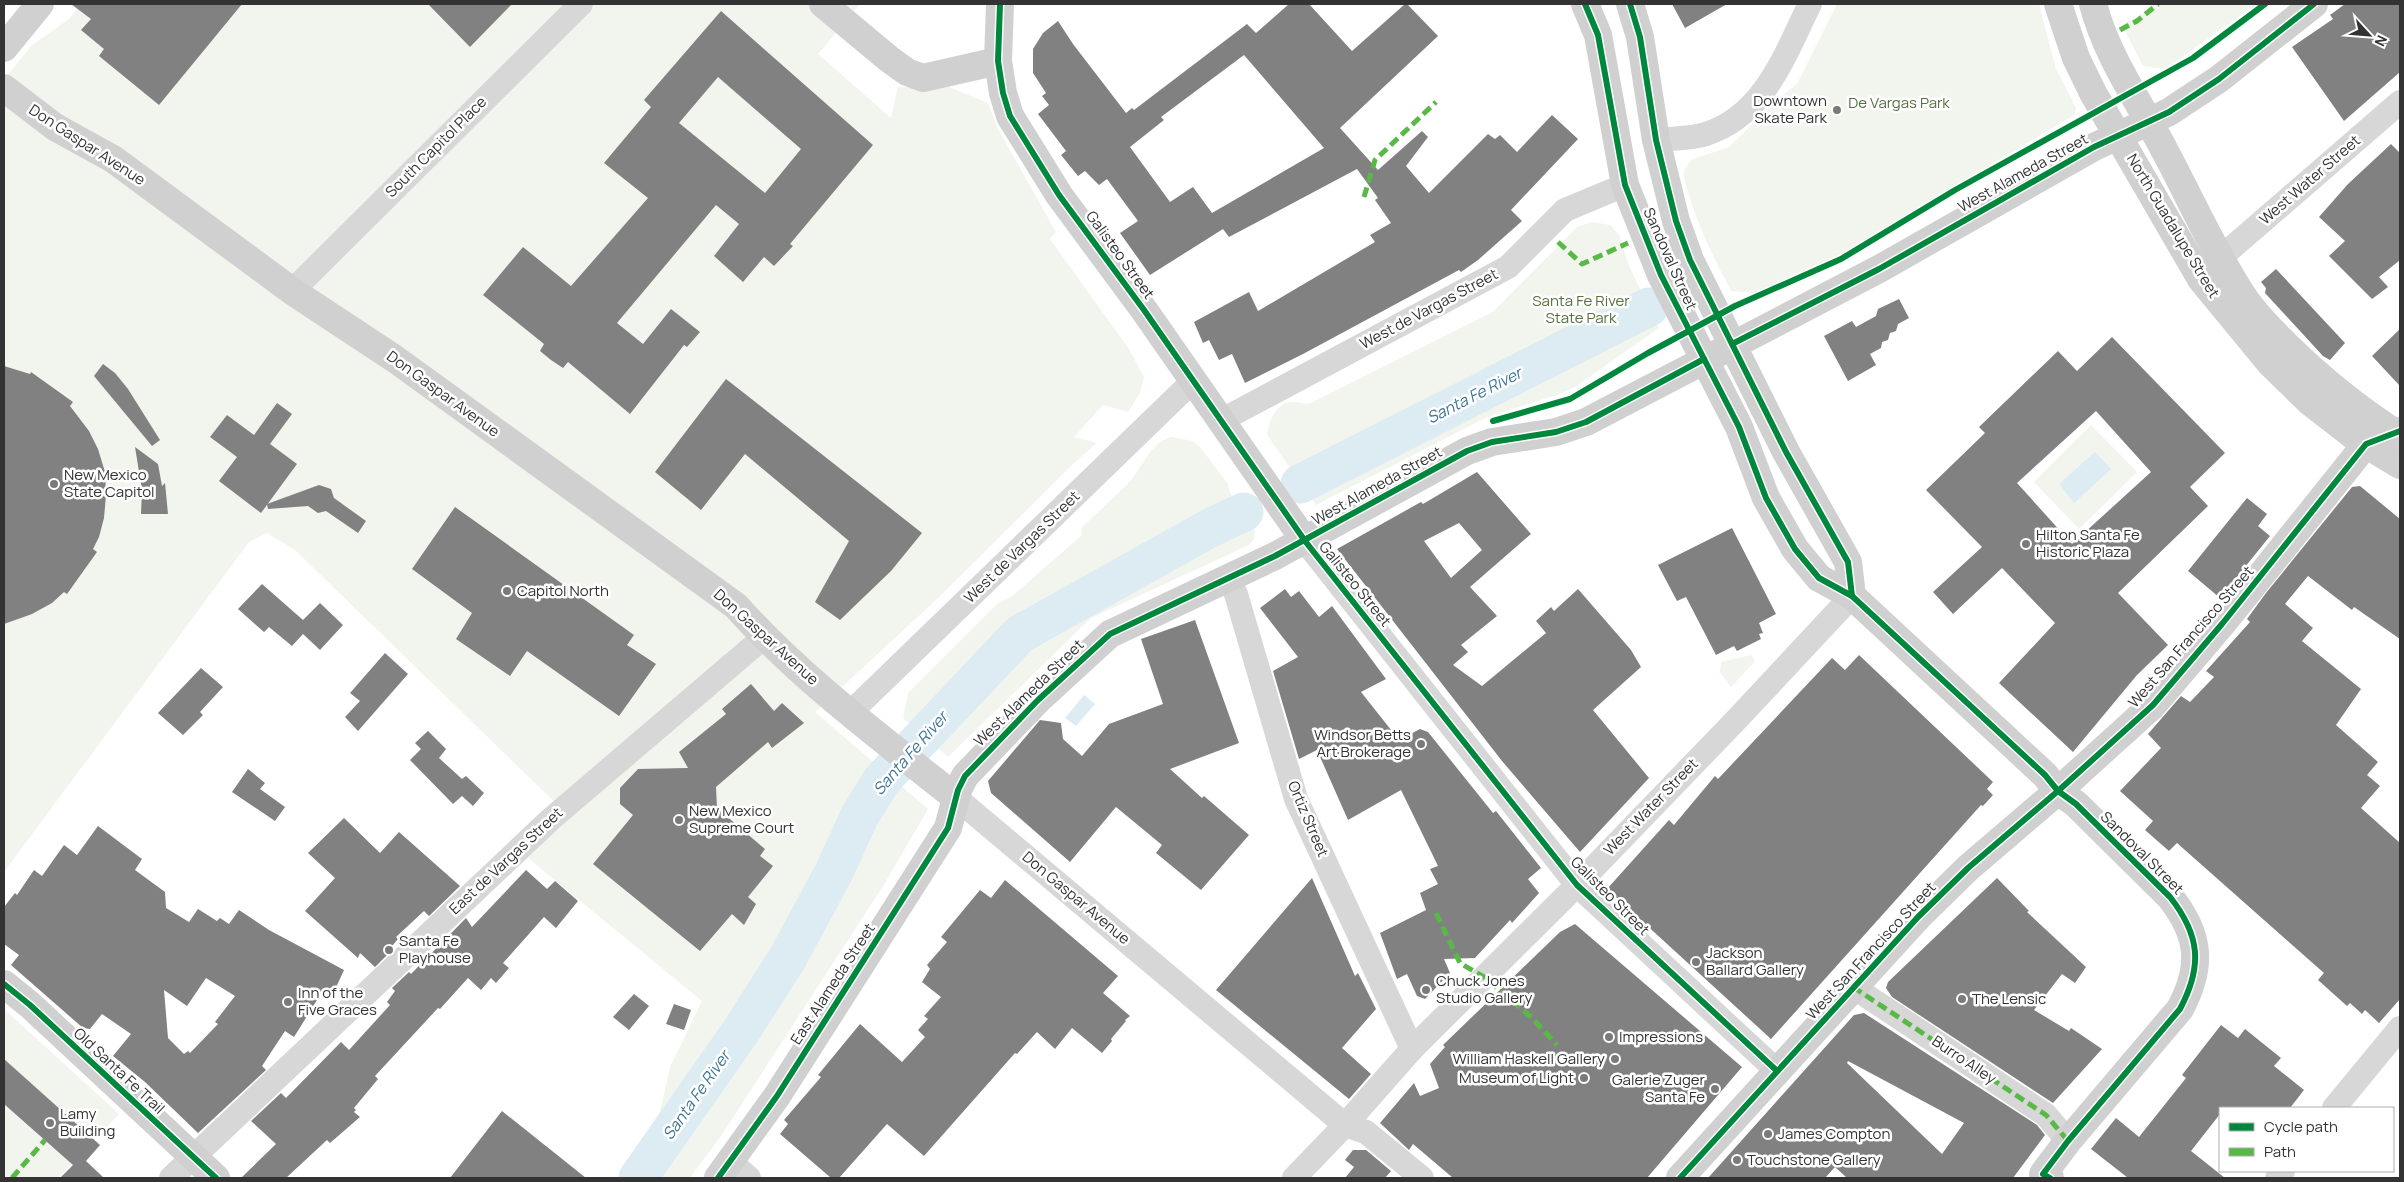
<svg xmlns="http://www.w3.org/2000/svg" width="2404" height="1182" font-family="Manrope,sans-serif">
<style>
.green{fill:#f1f5ed}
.water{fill:#ddebf3}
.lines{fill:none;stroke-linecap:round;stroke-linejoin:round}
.river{stroke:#ddebf3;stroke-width:39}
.building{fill:#818181;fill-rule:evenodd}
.street{stroke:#d7d7d7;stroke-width:24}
.secondary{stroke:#d0d0d0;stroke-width:28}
.quiet{stroke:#58b947;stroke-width:5;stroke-dasharray:10 5;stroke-linecap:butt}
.cycleway-casing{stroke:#fff;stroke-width:9}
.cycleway{stroke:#00873e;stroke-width:6}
.poi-dot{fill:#7a7a7a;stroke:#fff;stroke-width:2}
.labels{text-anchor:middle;stroke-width:5;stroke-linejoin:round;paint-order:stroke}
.poi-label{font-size:15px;fill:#333;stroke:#fff;text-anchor:start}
.park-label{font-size:15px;fill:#56703f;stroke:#fff}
.street-label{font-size:15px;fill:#333;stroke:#fff}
.water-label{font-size:16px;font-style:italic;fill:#3f7597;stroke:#fff}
</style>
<rect width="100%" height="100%" fill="#fff"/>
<!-- green -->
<g class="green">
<polygon points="81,4 860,4 818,54 891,118 898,87 923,88 944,85 988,103 998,129 1056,232 1050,239 1129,349 1144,377 1140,393 1128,412 1103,405 1074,437 1097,443 1075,462 937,599 815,712 928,809 885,883 721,1136 690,1178 627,1178 653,1143 670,1067 702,1001 528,858 569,816 295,550 267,533 249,542 4,872 4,79 32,45 69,19"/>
<path d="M 1837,4 L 2039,4 L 2056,69 L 2076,108 L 2074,115 L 1845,252 L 1759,293 L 1731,291 C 1711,253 1693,216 1683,173 L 1691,160 L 1729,147 L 1779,98 L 1797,84 Z"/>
<polygon points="2153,4 2257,4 2165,69 2143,66 2122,25 2143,13"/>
<path d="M 1592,222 L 1610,225 L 1619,235 L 1629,266 L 1659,328 L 1575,387 L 1557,395 L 1487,417 L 1316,505 L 1267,435 C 1269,421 1277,400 1295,402 C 1301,402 1305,405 1311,403 L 1493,312 L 1577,227 Z"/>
<polygon points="2091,425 2137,472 2079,529 2034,482"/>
<path d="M 1171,437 L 1193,441 L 1200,447 L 1228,484 L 1230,493 L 1255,528 L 1254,539 L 1249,545 L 1091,618 L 948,757 L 903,718 L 908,693 L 998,603 L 1011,597 L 1082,535 L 1081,528 C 1098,512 1116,496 1132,479 C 1144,464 1151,443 1171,437 Z"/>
<polygon points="1751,655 1755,661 1731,687 1720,672 1721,662"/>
<polygon points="4,1009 119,1114 58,1178 4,1178"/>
</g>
<!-- water -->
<g class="water">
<polygon points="2095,452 2111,469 2074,503 2059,484"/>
<polygon points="1084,695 1095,704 1076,726 1065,718"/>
</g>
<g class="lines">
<!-- river -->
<g class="river">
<polyline points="1300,484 1649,307"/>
<polyline points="638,1178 741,1031 787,959 834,872 860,815 882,780 1020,634 1210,528 1244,512"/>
</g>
</g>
<!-- building -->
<g class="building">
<polygon points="71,4 242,4 159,105 99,56 104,49 81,30 91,19"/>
<polygon points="428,4 512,4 470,47"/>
<path d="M 1289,4 L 1309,4 L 1352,51 L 1405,4 L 1407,4 L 1438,36 L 1340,128 L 1378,170 L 1422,131 L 1428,137 L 1406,166 L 1429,193 L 1488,134 L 1495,139 L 1500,135 L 1517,152 L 1552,115 L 1578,139 L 1511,210 L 1522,221 L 1478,260 L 1461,272 L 1459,270 L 1303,354 L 1245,383 L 1232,354 L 1219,360 L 1209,340 L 1203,343 L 1194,322 L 1249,292 L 1258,311 L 1375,242 L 1370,235 L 1391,223 L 1375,200 L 1378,198 L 1357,169 L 1229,237 L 1223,229 L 1150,275 L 1120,233 L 1138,221 L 1107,179 L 1099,185 L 1085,171 L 1078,176 L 1061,155 L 1066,151 L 1038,114 L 1049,105 L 1042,96 L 1046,93 L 1033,73 L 1033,49 L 1043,33 L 1058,21 L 1073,44 L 1126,113 L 1132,108 L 1134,110 L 1247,24 L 1256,33 ZM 1244,55 L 1324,148 L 1212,213 L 1193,187 L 1170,202 L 1130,147 L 1164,120 L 1161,117 Z"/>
<polygon points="1672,4 1727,4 1685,28"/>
<polygon points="2345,4 2400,4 2400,72 2344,121 2292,47 2333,19 2330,15"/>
<path d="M 721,11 L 873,145 L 790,244 L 793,246 L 774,266 L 764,257 L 743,282 L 714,256 L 739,224 L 716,205 L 617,323 L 643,344 L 671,309 L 700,332 L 687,347 L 684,345 L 630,414 L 568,362 L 563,368 L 551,360 L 540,351 L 544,344 L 483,295 L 523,247 L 571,286 L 648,198 L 604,163 L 651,107 L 644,100 ZM 718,77 L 801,149 L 765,193 L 679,123 Z"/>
<polygon points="2391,144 2400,153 2400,260 2379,277 2388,287 2372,299 2329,256 2345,241 2319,217 2348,184"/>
<polygon points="2276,269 2345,343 2330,360 2323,356 2265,293 2266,288 2261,282"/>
<polygon points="1899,299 1909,318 1898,324 1896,331 1890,333 1888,340 1882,342 1881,348 1870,354 1876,365 1848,381 1824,336 1852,321 1856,327 1876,316 1878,309"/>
<polygon points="2400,329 2400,386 2372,356"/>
<path d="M 2112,337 L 2225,453 L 2190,487 L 2208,506 L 2118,593 L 2168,645 L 2137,675 L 2073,752 L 1999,683 L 2055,623 L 2002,568 L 1953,614 L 1933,592 L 1982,547 L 1926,490 L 1985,433 L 1979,427 L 2058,351 L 2077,371 ZM 2096,411 L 2151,472 L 2072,544 L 2017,483 Z"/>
<polygon points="103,364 115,373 128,389 160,440 152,446 94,376"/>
<polygon points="4,366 30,374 31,372 73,402 70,406 89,431 98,449 105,472 106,495 104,518 99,537 93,549 97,552 67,594 64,592 52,603 32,614 4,624"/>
<polygon points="726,379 922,533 891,571 840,620 815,602 849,541 745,454 701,510 655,472"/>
<polygon points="277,403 292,414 270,444 297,464 261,513 219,481 237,457 210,437 227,415 254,435"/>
<polygon points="135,447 158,464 162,486 165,483 168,514 141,514 142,490"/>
<path d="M 1477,472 L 1531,534 L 1470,587 L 1497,616 L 1461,645 L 1468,652 L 1453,665 L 1482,686 L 1546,633 L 1536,621 L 1551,607 L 1554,611 L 1578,589 L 1631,650 L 1641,667 L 1593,710 L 1649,778 L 1580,852 L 1502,761 L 1337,549 L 1421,502 L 1423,504 ZM 1459,523 L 1482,550 L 1451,578 L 1424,541 Z"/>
<polygon points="319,485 331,489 334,498 366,521 358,533 326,511 318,513 308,506 268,509 267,504"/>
<polygon points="2360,486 2400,519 2400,639 2354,607 2352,610 2308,576 2285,604 2313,628 2302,641 2361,689 2336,725 2378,762 2367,775 2380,786 2361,808 2400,843 2400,999 2379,1023 2365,1010 2362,1014 2350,1003 2347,1006 2318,980 2324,973 2177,843 2169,851 2145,830 2153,821 2120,791 2161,748 2148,734 2181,696 2190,702 2214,677 2206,671 2250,622 2247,619 2266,593 2352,487"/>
<polygon points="2247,498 2267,514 2258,526 2270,536 2220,598 2188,571"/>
<polygon points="455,507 634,635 627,645 656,664 619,716 527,651 510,676 456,639 472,613 412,569"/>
<polygon points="1732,528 1776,614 1759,623 1763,633 1759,634 1761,639 1737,651 1734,646 1716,655 1686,597 1677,601 1658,565"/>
<polygon points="262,584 303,620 320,603 343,625 320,650 303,634 292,646 269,627 264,632 238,609"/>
<polygon points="1285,589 1291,597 1299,591 1319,617 1332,606 1386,679 1361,692 1399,740 1420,729 1428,732 1493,813 1496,811 1541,868 1528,879 1539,893 1512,923 1510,920 1475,958 1444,959 1450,973 1425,999 1417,996 1407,974 1397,979 1380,933 1426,910 1420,893 1438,884 1430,869 1438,866 1401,790 1348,820 1317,750 1299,759 1273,671 1298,657 1260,608"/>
<polygon points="1195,620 1239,743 1170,769 1202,798 1204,796 1249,835 1201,890 1156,853 1162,845 1116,807 1070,862 991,793 988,781 1040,720 1061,723 1063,739 1082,756 1109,724 1163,704 1141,639"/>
<polygon points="385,653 408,674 358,731 345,717 360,701 350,693"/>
<polygon points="1859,655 1993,782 1987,789 1993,795 1983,806 1981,805 1771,1039 1607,889 1669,820 1674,825 1715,776 1718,779 1832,658 1845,670"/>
<polygon points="201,668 223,687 200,712 203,715 183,735 158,713"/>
<polygon points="751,684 774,711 782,703 804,723 772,748 768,742 716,787 717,808 765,849 760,856 773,866 748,897 756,904 744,925 732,914 700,951 593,864 633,815 620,804 620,788 638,769 688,768 679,752 726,714 722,709"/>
<polygon points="428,731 446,749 439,758 462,779 466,776 484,793 473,806 462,796 453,804 410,760 421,749 415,743"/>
<polygon points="248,769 265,783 260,789 285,807 275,821 232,792"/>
<polygon points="344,818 380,853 399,832 460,886 429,916 424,911 396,937 398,939 387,952 388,954 375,967 360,953 358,958 305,911 335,878 308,853"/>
<path d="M 98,826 L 142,859 L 135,870 L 165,892 L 166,908 L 189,922 L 198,909 L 217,921 L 220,918 L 229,924 L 239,910 L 269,930 L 344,970 L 333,994 L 324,989 L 294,1037 L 285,1031 L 262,1066 L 266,1070 L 198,1133 L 145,1082 L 113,1056 L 131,1034 L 102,1014 L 90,1029 L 83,1028 L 11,965 L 19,955 L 4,944 L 4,907 L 15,893 L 17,895 L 34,870 L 42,876 L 64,845 L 77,855 ZM 206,978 L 235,996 L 215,1022 L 218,1024 L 190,1053 L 188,1051 L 184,1054 L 168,1038 L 164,990 L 187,1006 Z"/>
<polygon points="526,870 547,889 555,881 578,901 556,928 544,917 503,963 509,968 496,983 491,978 481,990 468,978 440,1009 438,1008 375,1076 378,1079 354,1108 356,1110 354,1112 360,1117 330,1143 327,1140 286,1178 241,1178 276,1144 251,1121 281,1093 286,1098 341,1042 349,1050 390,1005 387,1002 395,991 392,988 409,972 411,974 466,918 472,927"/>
<polygon points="1312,878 1355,976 1358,973 1376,1009 1342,1048 1371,1074 1349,1099 1216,990"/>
<polygon points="1997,878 2029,911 2027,912 2086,967 2075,983 2062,974 2034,1010 2069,1031 2071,1028 2102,1049 2053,1103 1892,997 1886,988 1888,982"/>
<polygon points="1005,880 1118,976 1103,993 1130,1016 1125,1020 1126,1021 1111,1039 1112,1041 1102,1053 1072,1028 1055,1049 1037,1032 1017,1054 1015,1053 924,1156 887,1124 839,1178 831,1178 780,1134 788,1124 784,1120 821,1077 818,1075 860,1024 902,1062 925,1037 918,1030 928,1019 924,1016 941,997 922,982 930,969 927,965 947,942 941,937 980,890 991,898"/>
<polygon points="1575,924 1742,1067 1647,1178 1453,1178 1413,1144 1409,1150 1380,1123 1414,1083 1420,1096 1439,1088 1430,1064 1445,1047 1443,1045 1560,932"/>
<polygon points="634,994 649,1006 629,1030 613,1017"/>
<polygon points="674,1004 691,1010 684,1030 666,1024"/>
<path d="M 1864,1013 L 2037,1125 L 2045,1135 L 2013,1178 L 1847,1178 L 1835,1167 L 1825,1178 L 1708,1178 L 1854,1015 ZM 1848,1061 L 1964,1123 L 1942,1154 L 1847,1063 Z"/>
<polygon points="2221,1025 2238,1038 2245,1029 2281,1058 2274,1066 2304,1090 2290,1108 2220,1108 2220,1114 2191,1151 2225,1178 2128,1178 2091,1149 2116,1118 2139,1137 2186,1078 2182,1075"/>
<polygon points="4,1059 100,1145 86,1161 104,1178 60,1178 73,1165 4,1104"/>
<polygon points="502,1111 586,1178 450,1178"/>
<polygon points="1353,1150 1366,1150 1391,1171 1385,1178 1345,1178 1354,1167 1345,1160"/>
</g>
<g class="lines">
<!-- street -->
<g class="street">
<path d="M 1656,140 C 1672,138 1691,139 1706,134 C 1765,115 1785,54 1810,4"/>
<polyline points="2220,258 2400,102"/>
<polyline points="292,291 581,4"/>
<polyline points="1222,420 1508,267 1565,210 1625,185"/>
<polyline points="1305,541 1577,885 1776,1070"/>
<polyline points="1229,579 1236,594 1296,799 1412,1049"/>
<polyline points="851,712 1193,381"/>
<polyline points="955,797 1345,1125 1366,1132 1422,1178"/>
<polyline points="1853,987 2046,1115 2068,1141"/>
<polyline points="2334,1108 2400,1028"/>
<polyline points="731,1162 749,1178"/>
<polyline points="171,1178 551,819 764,637"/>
<polyline points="1294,1178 1345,1125 1412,1049 1577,885 1738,718 1852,596"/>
<polyline points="2277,1178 2283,1171"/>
</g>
<!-- secondary -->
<g class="secondary">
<polyline points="823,4 889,59 907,72 923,78 998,61"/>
<polyline points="1000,4 998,61 1003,93 1010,116 1059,195 1144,310 1305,541"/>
<path d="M 1585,4 L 1598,35 L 1625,185 L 1661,275 L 1739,427 L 1766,498 L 1795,549 L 1819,578 L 1852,596 L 2045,775 L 2058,791 L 2076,804 L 2170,897 C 2200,935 2203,966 2180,1009 L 2068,1141 L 2043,1174 L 2050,1178"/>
<polyline points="1630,4 1640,37 1656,140 1676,221 1690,260 1786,452 1848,562 1852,596"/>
<polyline points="2058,4 2076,58 2093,93 2201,279 2271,364 2310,402 2359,440 2400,465"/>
<path d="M 2093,4 C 2107,58 2141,104 2166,153 C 2191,200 2212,248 2241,293 C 2254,313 2271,330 2288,347 C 2323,381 2359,410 2400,436"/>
<polyline points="4,48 40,4"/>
<path d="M 4,88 L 55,127 L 113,159 L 292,291 L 395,359 L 736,606 C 800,678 880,737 955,797"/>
<polyline points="4,984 30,1005 216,1178"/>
<polyline points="718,1178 777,1096 948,828 958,790 965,776 1038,700 1110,634 1275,556 1467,451 1492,442 1556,432 1586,422 1879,269 2094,147 2169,112 2219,79 2314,4"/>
<polyline points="1680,1178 1918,917 1968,868 2058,791 2153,705 2222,624 2366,444 2400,431"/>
</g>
<!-- quiet -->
<g class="quiet">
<polyline points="2120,30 2137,21 2158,4"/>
<polyline points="1364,197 1375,160 1436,102"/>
<polyline points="1558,242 1582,264 1628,243"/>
<polyline points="1436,913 1460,963 1484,977 1498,989 1531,1017 1557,1045"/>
<polyline points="1853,987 2046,1115 2068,1141"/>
<polyline points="12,1178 45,1140"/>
</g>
<!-- cycleway casing -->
<g class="cycleway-casing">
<g id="cycleway">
<polyline points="1000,4 998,61 1003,93 1010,116 1059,195 1144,310 1305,541 1577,885 1776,1070"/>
<path d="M 1585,4 L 1598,35 L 1625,185 L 1661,275 L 1739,427 L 1766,498 L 1795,549 L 1819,578 L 1852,596 L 2045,775 L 2058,791 L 2076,804 L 2170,897 C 2200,935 2203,966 2180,1009 L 2068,1141 L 2043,1174 L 2050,1178"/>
<polyline points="1630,4 1640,37 1656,140 1676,221 1690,260 1786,452 1848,562 1852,596"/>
<polyline points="1732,344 1879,269 2094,147 2169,112 2219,79 2314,4"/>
<polyline points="1493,421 1570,399 1648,353 1735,306 1841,259 1955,190 2193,58 2265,4"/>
<polyline points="4,984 30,1005 216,1178"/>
<polyline points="718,1178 777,1096 948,828 958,790 965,776 1038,700 1110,634 1275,556 1467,451 1492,442 1556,432 1586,422 1704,359"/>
<polyline points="1680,1178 1918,917 1968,868 2058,791 2153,705 2222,624 2366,444 2400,431"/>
</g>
</g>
<!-- cycleway -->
<use href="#cycleway" class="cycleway"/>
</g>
<!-- markers -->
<g class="poi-dot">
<circle cx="1837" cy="110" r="5"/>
<circle cx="54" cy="484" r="5"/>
<circle cx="2026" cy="544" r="5"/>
<circle cx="507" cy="591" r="5"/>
<circle cx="1421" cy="744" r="5"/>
<circle cx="679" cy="820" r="5"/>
<circle cx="389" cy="950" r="5"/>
<circle cx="1696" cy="962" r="5"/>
<circle cx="1426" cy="990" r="5"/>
<circle cx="1962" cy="999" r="5"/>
<circle cx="288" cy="1002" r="5"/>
<circle cx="1609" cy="1037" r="5"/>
<circle cx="1615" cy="1059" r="5"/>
<circle cx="1584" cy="1078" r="5"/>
<circle cx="1715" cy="1089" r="5"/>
<circle cx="50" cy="1123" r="5"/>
<circle cx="1768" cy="1134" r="5"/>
<circle cx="1737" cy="1160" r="5"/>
</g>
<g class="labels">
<!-- poi labels -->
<g class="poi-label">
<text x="1827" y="106" text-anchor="end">Downtown<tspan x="1827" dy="17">Skate Park</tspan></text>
<text x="64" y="480">New Mexico<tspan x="64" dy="17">State Capitol</tspan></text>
<text x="2036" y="540">Hilton Santa Fe<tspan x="2036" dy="17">Historic Plaza</tspan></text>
<text x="517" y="596">Capitol North</text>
<text x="1411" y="740" text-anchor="end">Windsor Betts<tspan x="1411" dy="17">Art Brokerage</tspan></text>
<text x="689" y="816">New Mexico<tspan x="689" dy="17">Supreme Court</tspan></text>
<text x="399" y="946">Santa Fe<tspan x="399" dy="17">Playhouse</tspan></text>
<text x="1706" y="958">Jackson<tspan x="1706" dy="17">Ballard Gallery</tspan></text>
<text x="1436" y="986">Chuck Jones<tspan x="1436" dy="17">Studio Gallery</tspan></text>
<text x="298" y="998">Inn of the<tspan x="298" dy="17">Five Graces</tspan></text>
<text x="1972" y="1004">The Lensic</text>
<text x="1619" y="1042">Impressions</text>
<text x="1605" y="1064" text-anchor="end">William Haskell Gallery</text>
<text x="1574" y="1083" text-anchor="end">Museum of Light</text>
<text x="1705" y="1085" text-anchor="end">Galerie Zuger<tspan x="1705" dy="17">Santa Fe</tspan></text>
<text x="60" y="1119">Lamy<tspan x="60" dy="17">Building</tspan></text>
<text x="1778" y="1139">James Compton</text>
<text x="1747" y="1165">Touchstone Gallery</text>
</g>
<!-- park labels -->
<g class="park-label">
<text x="1899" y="108">De Vargas Park</text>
<text x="1581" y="306">Santa Fe River<tspan x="1581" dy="17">State Park</tspan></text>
</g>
<!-- street labels -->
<g class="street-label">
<text transform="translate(87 145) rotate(33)" y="5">Don Gaspar Avenue</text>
<text transform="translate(436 147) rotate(-45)" y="5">South Capitol Place</text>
<text transform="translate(2023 173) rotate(-29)" y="5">West Alameda Street</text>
<text transform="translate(2310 180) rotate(-41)" y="5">West Water Street</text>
<text transform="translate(2173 226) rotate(59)" y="5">North Guadalupe Street</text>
<text transform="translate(1120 255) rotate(54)" y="5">Galisteo Street</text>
<text transform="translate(1670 259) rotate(66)" y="5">Sandoval Street</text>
<text transform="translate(1429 309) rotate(-28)" y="5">West de Vargas Street</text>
<text transform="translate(443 394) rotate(36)" y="5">Don Gaspar Avenue</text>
<text transform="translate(1377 486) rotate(-29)" y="5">West Alameda Street</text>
<text transform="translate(1022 547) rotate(-44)" y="5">West de Vargas Street</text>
<text transform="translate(1355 584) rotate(51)" y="5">Galisteo Street</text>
<text transform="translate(766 637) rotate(42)" y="5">Don Gaspar Avenue</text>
<text transform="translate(2191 637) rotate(-49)" y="5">West San Francisco Street</text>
<text transform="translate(1029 693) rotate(-44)" y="5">West Alameda Street</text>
<text transform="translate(1651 807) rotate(-46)" y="5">West Water Street</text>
<text transform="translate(1308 819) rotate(67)" y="5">Ortiz Street</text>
<text transform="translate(2142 853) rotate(45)" y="5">Sandoval Street</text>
<text transform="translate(506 861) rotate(-43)" y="5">East de Vargas Street</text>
<text transform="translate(1610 896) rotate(45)" y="5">Galisteo Street</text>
<text transform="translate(1076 898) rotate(40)" y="5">Don Gaspar Avenue</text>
<text transform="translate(1871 951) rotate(-47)" y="5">West San Francisco Street</text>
<text transform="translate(833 984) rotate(-57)" y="5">East Alameda Street</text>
<text transform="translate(1964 1060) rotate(34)" y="5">Burro Alley</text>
<text transform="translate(119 1071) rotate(43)" y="5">Old Santa Fe Trail</text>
</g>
<!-- water labels -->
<g class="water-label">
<text transform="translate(1474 395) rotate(-27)" y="6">Santa Fe River</text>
<text transform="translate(910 753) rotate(-49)" y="6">Santa Fe River</text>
<text transform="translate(696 1095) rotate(-55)" y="6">Santa Fe River</text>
</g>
</g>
<!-- border -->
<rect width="2404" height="1182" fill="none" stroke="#333333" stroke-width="10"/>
<!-- legend -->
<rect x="2219" y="1107" width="175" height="65" fill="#ffffff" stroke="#adadad"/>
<rect x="2229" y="1123" width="25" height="8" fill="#00873e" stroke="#adadad"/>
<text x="2264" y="1132" font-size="15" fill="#333333">Cycle path</text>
<rect x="2229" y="1148" width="25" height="8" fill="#58b947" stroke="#adadad"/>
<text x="2264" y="1157" font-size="15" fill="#333333">Path</text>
<!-- north arrow -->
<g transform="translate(2369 35) rotate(116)" stroke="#ffffff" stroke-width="4" paint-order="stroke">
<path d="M0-4L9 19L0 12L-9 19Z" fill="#333333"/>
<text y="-8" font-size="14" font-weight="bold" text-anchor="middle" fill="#333333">N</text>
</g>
</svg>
